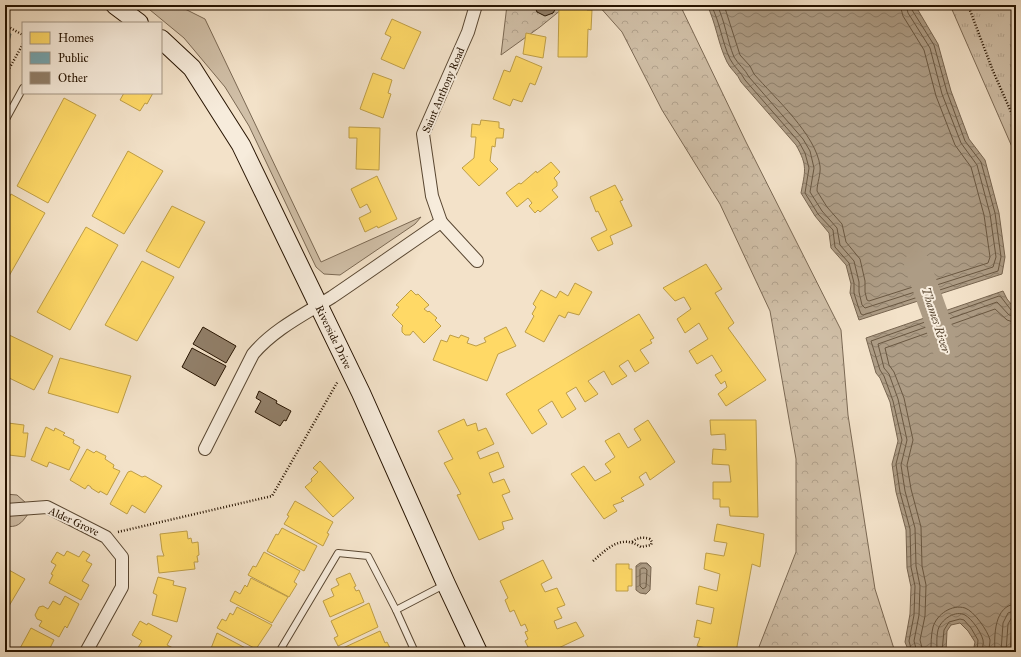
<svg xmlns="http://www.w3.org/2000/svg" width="1021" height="657" font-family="'IM FELL Great Primer',serif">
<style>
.grass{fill:#d0bfa7;stroke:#7b6954}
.forest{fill:url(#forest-crowns);stroke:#7b6954}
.park{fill:url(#park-tufts);stroke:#7b6954}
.water{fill:url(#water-waves);stroke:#776550}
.homes{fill:#ffd966;stroke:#be9e47}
.public{fill:#76a5af;stroke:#5e797a}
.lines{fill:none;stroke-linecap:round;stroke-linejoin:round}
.shore{stroke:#6a5842;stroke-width:1}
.river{stroke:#ad9c85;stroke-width:26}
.building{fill:#917f69;stroke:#261300}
.service-casing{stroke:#594732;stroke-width:8}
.minor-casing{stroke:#594732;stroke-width:14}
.secondary-casing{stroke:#261300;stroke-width:20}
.path{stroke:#261300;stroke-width:2.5;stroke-dasharray:1 2;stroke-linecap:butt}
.service{stroke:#f7ecdc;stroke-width:6}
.minor{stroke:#f7ecdc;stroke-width:12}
.secondary{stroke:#f7ecdc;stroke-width:18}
.labels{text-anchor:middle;stroke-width:4;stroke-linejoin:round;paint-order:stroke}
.street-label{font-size:11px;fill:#261300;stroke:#f7ecdc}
.water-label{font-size:12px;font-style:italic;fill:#5c4a35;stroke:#f7ecdc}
</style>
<defs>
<pattern id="forest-crowns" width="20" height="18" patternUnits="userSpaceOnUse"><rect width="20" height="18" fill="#d0bfa7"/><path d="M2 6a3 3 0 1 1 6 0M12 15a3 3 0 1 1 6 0" fill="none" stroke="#b2a38e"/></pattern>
<pattern id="park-tufts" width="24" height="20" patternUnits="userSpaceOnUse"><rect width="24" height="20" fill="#d0bfa7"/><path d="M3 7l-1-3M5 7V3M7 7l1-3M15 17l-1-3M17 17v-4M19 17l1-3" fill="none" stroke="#b2a38e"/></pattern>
<pattern id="water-waves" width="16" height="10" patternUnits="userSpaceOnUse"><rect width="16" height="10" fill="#ad9c85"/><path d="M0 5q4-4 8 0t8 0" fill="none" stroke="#8d7e6a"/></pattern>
</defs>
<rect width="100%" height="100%" fill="#f3e2c9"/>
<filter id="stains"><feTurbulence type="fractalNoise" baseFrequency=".005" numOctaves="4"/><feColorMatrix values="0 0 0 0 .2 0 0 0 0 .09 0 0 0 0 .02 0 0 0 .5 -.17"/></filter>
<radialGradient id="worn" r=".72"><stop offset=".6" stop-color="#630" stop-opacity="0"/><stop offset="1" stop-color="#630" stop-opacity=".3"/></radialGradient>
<!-- grass -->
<g class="grass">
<polygon points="144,5 177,5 205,19 321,262 421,217 415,224 340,275 324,274 316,267 249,126 225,87 184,38"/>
<path d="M 5,494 L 17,495 L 26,503 L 28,514 C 21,524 17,528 5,526 Z"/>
</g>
<!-- forest -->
<g class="forest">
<polygon points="507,5 567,5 540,27 501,55"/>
<polygon points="598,5 680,5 746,142 841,330 848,415 875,589 895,652 757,652 796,552 796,459 770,311 720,204 662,110 622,32"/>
</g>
<!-- park -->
<polygon class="park" points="950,5 1016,5 1016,156"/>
<!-- water -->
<g class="water">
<path d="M 707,5 L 915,5 L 938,44 L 951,91 L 969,139 L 985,160 L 999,213 L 1005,257 L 1002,274 L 859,320 L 850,293 L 851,284 L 846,265 L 831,248 L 829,233 L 815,216 L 801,193 C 805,171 808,166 796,145 L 741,82 C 738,74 730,69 727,62 C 718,44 716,23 707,5 Z"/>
<polygon points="1003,291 1007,299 1016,310 1016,616 1012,624 1010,652 973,652 975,642 968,631 960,623 951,625 947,631 946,652 909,652 905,642 910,614 911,587 907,568 906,530 896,492 892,464 898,441 890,402 880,378 876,373 866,338"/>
<polygon points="640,563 647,563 651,567 650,590 646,594 640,593 636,590 636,566"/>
</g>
<!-- homes -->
<g class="homes">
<polygon points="559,6 587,7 587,10 592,10 591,30 588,29 587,57 558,57"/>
<polygon points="392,19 421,32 404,69 381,59 391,37 385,34"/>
<polygon points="526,33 546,37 543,58 523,54"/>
<polygon points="516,56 542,67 535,85 530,83 522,102 513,99 510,106 493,99 504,70 510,72"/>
<polygon points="373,73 392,80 388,93 391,94 383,118 360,109"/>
<polygon points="124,93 153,93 147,104 145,103 140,111 120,100"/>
<polygon points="64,98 96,115 48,203 17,186"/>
<polygon points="481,120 499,122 499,128 504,129 503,138 496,138 495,147 492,146 490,161 498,169 479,186 462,168 474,158 476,137 471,137 472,124 480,125"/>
<polygon points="349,127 380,128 379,170 356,169 357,138 349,138"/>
<polygon points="128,151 163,171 124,234 92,216"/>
<polygon points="551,162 560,172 554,178 557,182 557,186 552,190 558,197 540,212 538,210 535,213 529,206 532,203 528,198 517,207 506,193 519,183 521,184 536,171 537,173"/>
<polygon points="377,176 397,219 378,228 377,226 365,232 359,218 371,212 367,204 360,208 351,189"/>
<polygon points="615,185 623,200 620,201 632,226 610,236 613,244 598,251 591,238 607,230 598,211 596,212 590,197"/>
<polygon points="11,194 45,213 5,283 5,205"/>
<polygon points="172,206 205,222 179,268 146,251"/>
<polygon points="86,227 118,245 70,330 37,312"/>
<polygon points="142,261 174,277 137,341 105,325"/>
<polygon points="706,264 722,289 715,293 734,323 728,328 766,380 726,406 718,394 727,387 725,381 721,384 715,375 722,371 712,355 697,364 689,351 708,339 699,323 685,333 677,319 691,309 684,297 675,301 663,288"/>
<polygon points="575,283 592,292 579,315 568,312 565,318 559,315 544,342 525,332 534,316 532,314 536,307 533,304 541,290 556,298 560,291 568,296"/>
<polygon points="411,290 416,295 418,294 429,305 424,309 428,312 429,311 437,318 435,320 441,326 424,343 413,331 410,335 405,335 402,332 402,327 403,326 392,315 399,307 396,305"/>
<polygon points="639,314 654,338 650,340 652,343 640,350 649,363 635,372 628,360 619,366 627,376 612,385 604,371 588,381 598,394 585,402 576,387 566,393 576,409 562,418 552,401 538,410 547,424 532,434 506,394"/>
<polygon points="506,327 516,346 498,354 487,381 433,360 441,340 447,342 450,335 459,338 461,335 469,338 467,343 476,346 486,342 484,338"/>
<polygon points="5,333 53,356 34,390 5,376"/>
<polygon points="60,358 131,376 118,413 48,393"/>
<polygon points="5,419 8,423 24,425 23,433 28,433 25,457 9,455 9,452 5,452"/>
<polygon points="464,419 467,426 476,423 478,431 486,428 494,444 477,452 480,459 498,452 504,467 489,473 493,483 504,479 510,492 502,495 513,519 502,522 504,529 479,540 457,495 461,494 444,463 453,459 438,431"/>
<polygon points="648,420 675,462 650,480 646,472 639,477 644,485 621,498 624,501 613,505 617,511 604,519 571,474 584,466 595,481 611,472 605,464 615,457 605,441 619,433 628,448 641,440 634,429"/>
<polygon points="710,420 756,420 758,517 730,516 729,507 720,507 720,499 713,499 713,482 731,482 729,465 712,464 713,449 726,450 725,434 711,435"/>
<polygon points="46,427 54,431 55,428 65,433 63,435 74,440 73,443 80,447 69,470 49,462 47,467 31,460"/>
<polygon points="87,449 94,453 96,451 106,456 105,459 114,465 113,468 120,471 107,495 100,491 99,493 91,488 91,487 88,485 85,489 70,480"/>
<polygon points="320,461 354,498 333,517 305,487 312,481 311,479 318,472 313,468"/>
<polygon points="131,471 142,477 145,476 162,486 145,513 132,505 127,514 110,504 128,472"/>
<polygon points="295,501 333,522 327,533 329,534 323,546 284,524 289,516 287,515"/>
<polygon points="717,524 764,534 760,567 752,564 736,652 705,652 706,648 697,646 700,638 694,637 697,620 711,624 714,608 696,604 699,586 717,591 720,574 704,569 706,553 724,556 727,543 714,541"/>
<polygon points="282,528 317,546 304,571 267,551 276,534 278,535"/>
<polygon points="187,531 188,539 191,538 192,543 198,542 199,555 197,556 198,562 194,562 195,569 159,573 157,556 164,556 162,550 160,534"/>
<polygon points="67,551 79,557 83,551 90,555 86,561 92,564 82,581 89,585 81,600 49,583 53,575 51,574 56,565 51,562 57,552 64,556"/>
<polygon points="264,552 300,571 294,582 297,584 289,597 248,575 253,566 256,567"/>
<polygon points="543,560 552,578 541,584 545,592 557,588 565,605 557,608 562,618 554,621 557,629 576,622 584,636 550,652 536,652 535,649 530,651 525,641 528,639 525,632 528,631 525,624 521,626 514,610 510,612 505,600 508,598 500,581"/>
<polygon points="616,564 629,564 629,569 632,569 632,586 628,586 628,591 616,591"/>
<polygon points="9,570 25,579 6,611 5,573 7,574"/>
<polygon points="350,573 356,586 354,587 356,591 359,590 364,602 330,617 323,601 334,596 331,589 339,585 336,579"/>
<polygon points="158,577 174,581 173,585 186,588 177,622 152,615 157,595 153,593"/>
<polygon points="251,578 288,597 272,623 230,601 235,591 240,594 245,585 247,587"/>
<polygon points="65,596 79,604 67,628 65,626 59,637 39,626 42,621 37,619 35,615 39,607 43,606 48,609 53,601 60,605"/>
<polygon points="369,603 378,627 338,646 334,638 338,636 331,621"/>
<polygon points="237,607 272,625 256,649 217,628 222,619 226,621 230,613 233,615"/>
<polygon points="140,621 147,625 148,623 172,636 167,645 173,648 170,652 136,651 142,641 132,635"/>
<polygon points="31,628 54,640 48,652 18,652"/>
<polygon points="380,631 385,643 387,642 392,652 345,652 343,648"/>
<polygon points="217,633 253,652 212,652 210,651"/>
</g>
<!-- public -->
<polygon class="public" points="5,33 11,34 5,57"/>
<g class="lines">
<!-- shore -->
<g class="shore">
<path d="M 711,5 C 720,22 722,42 730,59 C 734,67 741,72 745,80 L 799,142 L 805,153 L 809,168 L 805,193 L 818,214 L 833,230 L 835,247 L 849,263 L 854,283 L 854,293 L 858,306 L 861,314 L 863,315 L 998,271 L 1001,257 L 995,213 L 981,162 L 965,141 L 947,92 L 934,45 L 912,10 L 911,5"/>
<path d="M 717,5 C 725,21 727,40 734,57 C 738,64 745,69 749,77 L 803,139 L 810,151 L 814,168 L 810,192 L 822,211 L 837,228 L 840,245 L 854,261 L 859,282 L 859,292 L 862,305 L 865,308 L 993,267 L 996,257 L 990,214 L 977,165 L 961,143 L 942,94 L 930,48 L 908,13 L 906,5"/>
<path d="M 724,5 L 740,55 L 750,66 L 754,74 C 775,98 816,135 820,166 C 821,174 817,183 817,191 L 827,207 L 842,224 L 846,242 L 860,259 L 865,281 L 865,292 L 867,300 L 869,301 L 988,263 L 990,257 L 984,215 L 971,167 L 955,145 L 936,96 L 924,50 L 903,16 L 900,5"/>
<polygon points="642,568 645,568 647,570 646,587 643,589 640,586 640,570"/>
<polyline points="912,652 909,641 914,615 915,586 911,567 910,529 900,492 896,464 902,440 893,401 884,376 880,370 871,341 999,296 1001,297 1011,310 1016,311"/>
<polyline points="917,652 914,641 919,615 920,586 916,566 915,528 905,491 901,465 907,440 898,399 889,374 884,368 878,344 997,302 1009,315 1016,316"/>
<polyline points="923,652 920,640 925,616 926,585 922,566 921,527 911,489 907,465 913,440 904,398 894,372 889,365 885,348 995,309 1007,320 1016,323"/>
<path d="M 931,652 C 931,644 931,635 933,627 C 937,614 952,604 965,608 C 974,611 988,631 990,640 C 990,644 989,648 988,652"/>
<path d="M 937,652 C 937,645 936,634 939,627 C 943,619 955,610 965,615 C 972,619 981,632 983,640 C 984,644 982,648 982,652"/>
<polyline points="942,652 944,630 949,622 960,619 964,620 971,628 978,640 977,652"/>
<path d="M 995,652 C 994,636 994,605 1016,604"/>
<polyline points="1001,652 1003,623 1008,613 1016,610"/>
<polyline points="1006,652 1008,624 1012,617 1016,615"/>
</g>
<!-- river -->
<polyline class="river" points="917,264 935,314 945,348"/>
</g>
<!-- building -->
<g class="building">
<polygon points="534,5 558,5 553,13 545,16 537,12"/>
<polygon points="203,327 236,346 226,363 193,344"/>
<polygon points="192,348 226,366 215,386 182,367"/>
<polygon points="259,391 277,401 276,403 291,411 286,421 284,420 280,426 255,412 261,401 256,398"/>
</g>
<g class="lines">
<!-- service casing -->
<g class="service-casing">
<g id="service">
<polyline points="5,121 23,88"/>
<polyline points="396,610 444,585"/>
<polyline points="279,652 338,553 368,556 396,610 415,652"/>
</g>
</g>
<!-- minor casing -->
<g class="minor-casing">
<g id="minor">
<polyline points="441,222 477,261"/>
<path d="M 205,449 L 253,354 C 274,329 305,314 332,297 C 369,272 404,247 441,222 L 432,196 L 423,134 L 468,32 L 476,5"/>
<polyline points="6,510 47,507 106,537 122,557 122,587 86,652"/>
</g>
</g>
<!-- secondary casing -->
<g class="secondary-casing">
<g id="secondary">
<polyline points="115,5 139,23"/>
<polyline points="161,39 192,68 241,145 361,393 446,584 478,652"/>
</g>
</g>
<!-- path -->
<g class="path">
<polyline points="968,5 993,71 1016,123"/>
<polyline points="1011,5 1016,13"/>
<polyline points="5,25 23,35"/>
<polyline points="5,76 23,44"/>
<polyline points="118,532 272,496 338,381"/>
<path d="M 593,561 C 608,548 621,534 641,547 L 651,545 L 652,542 L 650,539 C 643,537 638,537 632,542"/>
</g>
<!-- service -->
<use href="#service" class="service"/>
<!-- minor -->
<use href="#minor" class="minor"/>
<!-- secondary -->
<use href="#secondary" class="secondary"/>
</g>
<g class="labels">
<!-- street labels -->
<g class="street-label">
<text transform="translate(443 90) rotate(-67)" y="4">Saint Anthony Road</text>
<text transform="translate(334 337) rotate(64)" y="4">Riverside Drive</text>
<text transform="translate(74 521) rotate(25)" y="4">Alder Grove</text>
</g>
<!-- water labels -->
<g class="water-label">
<text transform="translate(936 320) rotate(72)" y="4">Thames River</text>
</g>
</g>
<!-- margin -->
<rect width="1021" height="657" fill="none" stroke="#f3e2c9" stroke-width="20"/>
<rect x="6" y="6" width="1009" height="645" fill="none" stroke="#261300" stroke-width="2"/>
<rect x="10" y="10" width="1001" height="637" fill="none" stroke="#261300"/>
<!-- legend -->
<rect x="22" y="22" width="140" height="72" fill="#f7ecdc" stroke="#a39584"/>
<rect x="30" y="32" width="20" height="12" fill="#ffd966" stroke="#a39584"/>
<text x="58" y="42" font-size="12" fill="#261300">Homes</text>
<rect x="30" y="52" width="20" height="12" fill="#76a5af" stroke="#a39584"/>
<text x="58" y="62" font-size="12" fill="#261300">Public</text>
<rect x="30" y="72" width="20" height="12" fill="#917f69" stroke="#a39584"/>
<text x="58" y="82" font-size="12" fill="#261300">Other</text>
<rect width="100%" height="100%" filter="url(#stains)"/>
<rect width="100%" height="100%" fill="url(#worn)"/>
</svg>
